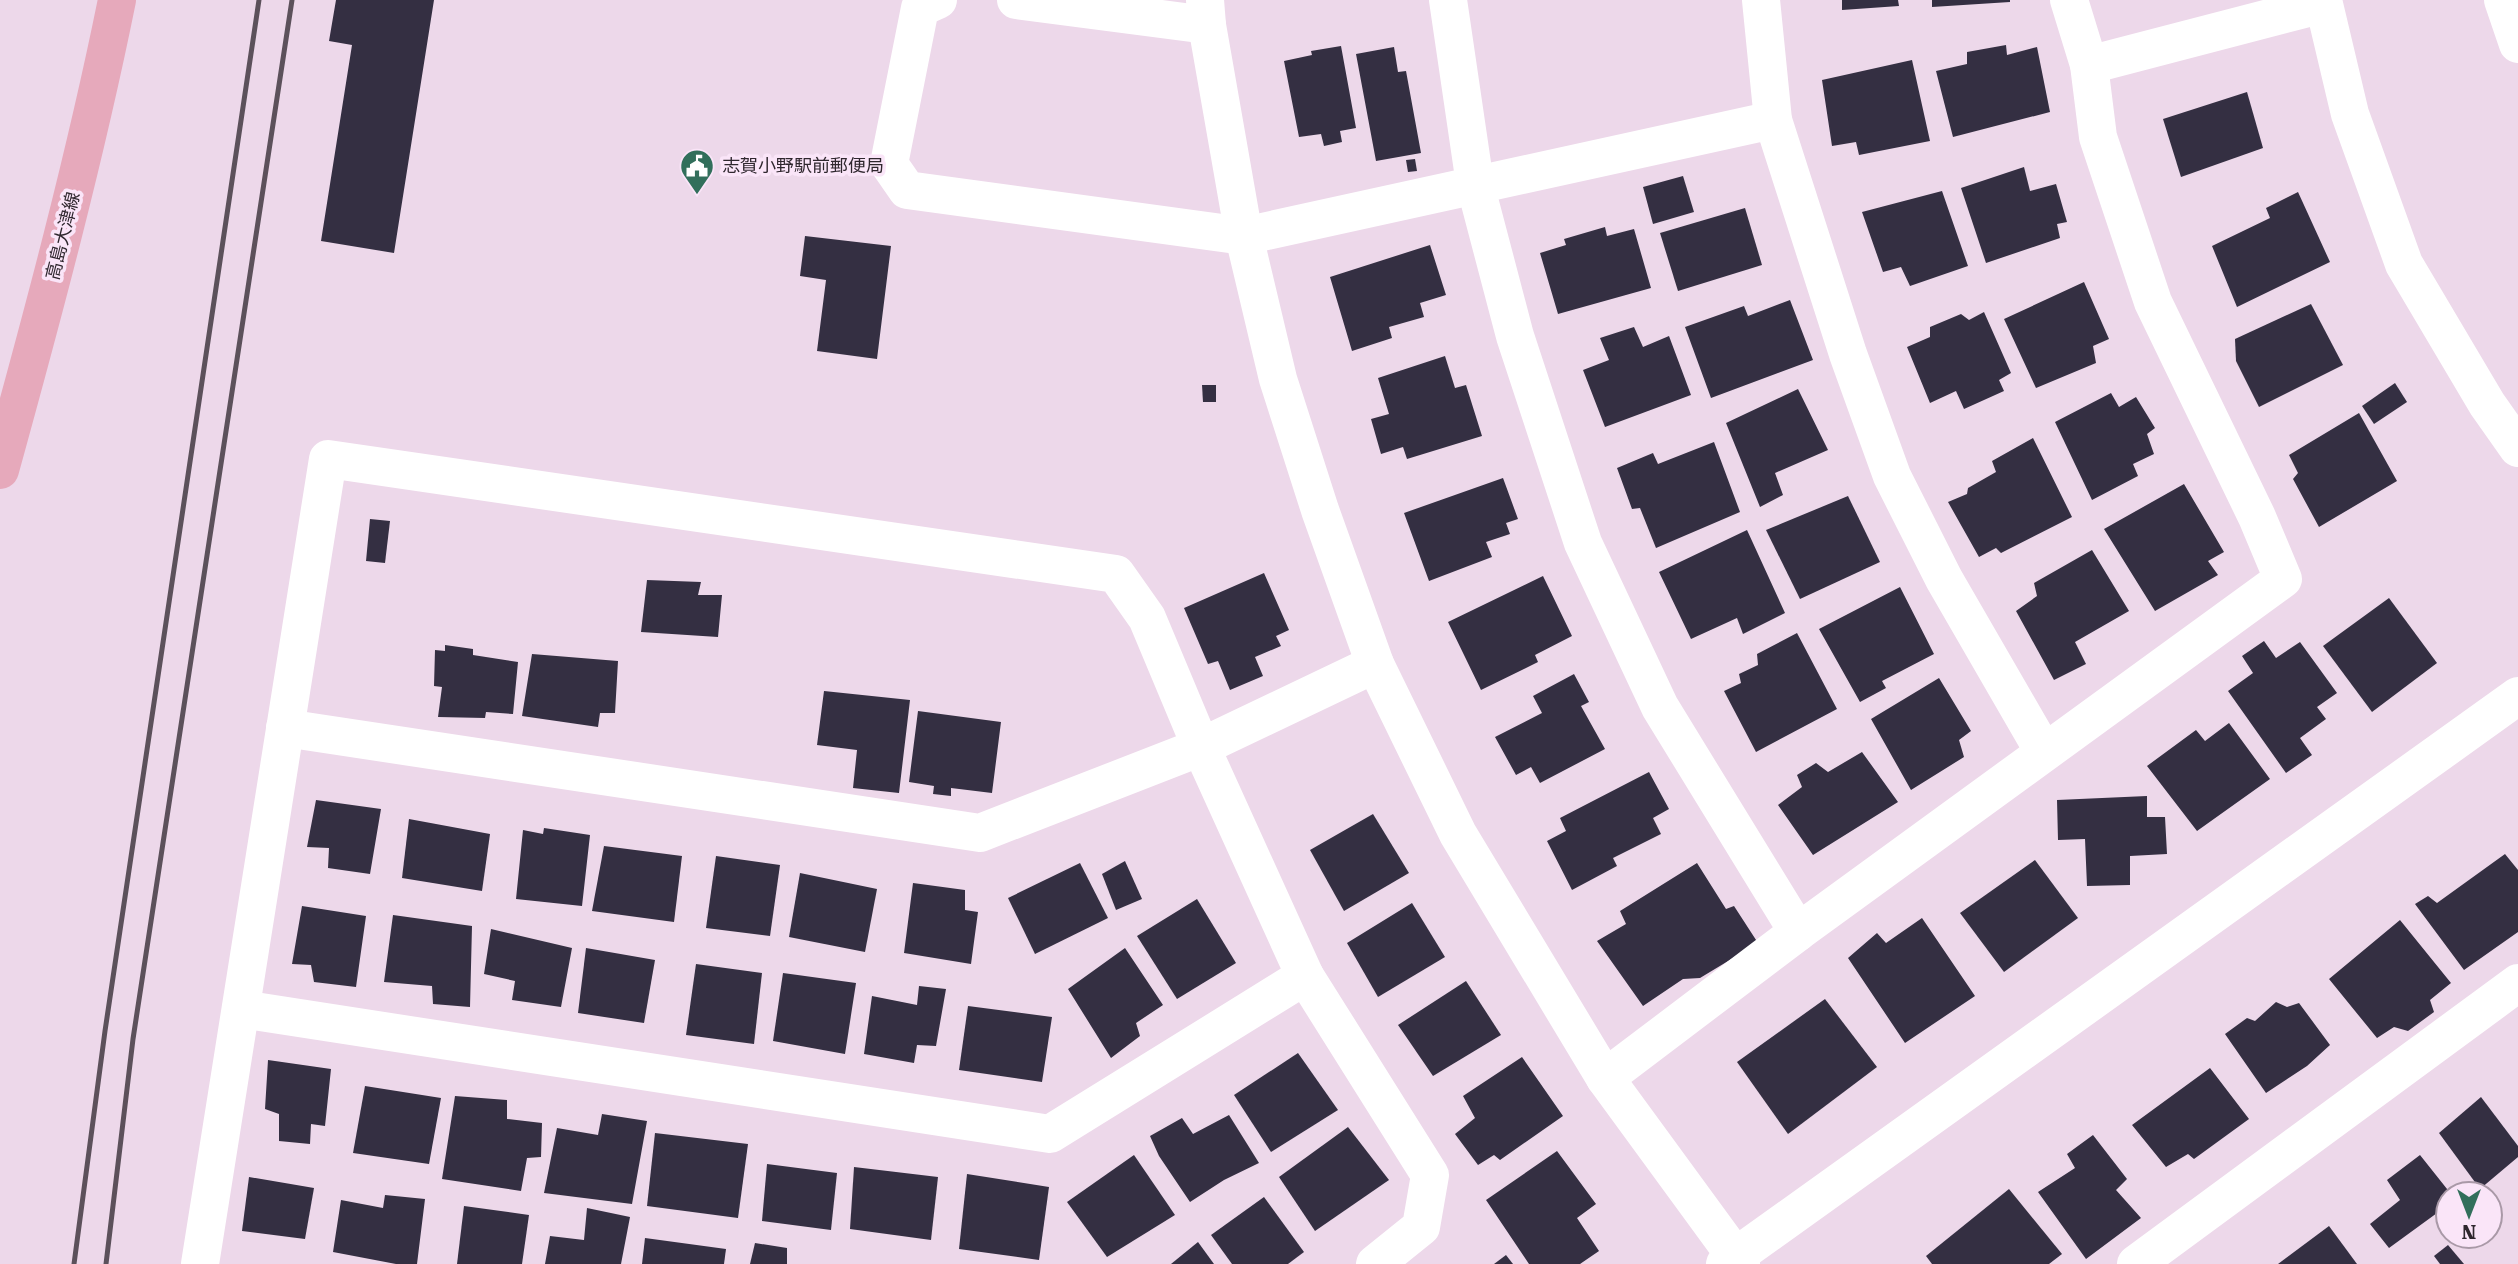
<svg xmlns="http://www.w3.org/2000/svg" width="2518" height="1264" font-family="'Roboto Serif','Noto Sans JP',serif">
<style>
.building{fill:#342f42}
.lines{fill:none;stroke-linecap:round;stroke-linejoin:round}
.minor{stroke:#fff;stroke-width:38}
.major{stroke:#e6a9bb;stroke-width:38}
.rail{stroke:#5c515b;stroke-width:5}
.labels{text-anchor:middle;stroke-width:7;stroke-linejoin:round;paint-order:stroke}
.poi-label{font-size:18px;fill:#2f272e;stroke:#fae5f8;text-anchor:start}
.street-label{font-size:18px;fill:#2f272e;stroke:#fae5f8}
</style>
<rect width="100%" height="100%" fill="#edd8ea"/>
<!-- building -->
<g class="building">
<polygon points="336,0 434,0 394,253 321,241 352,45 329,41"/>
<polygon points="1842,0 1898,0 1899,6 1842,10"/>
<polygon points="1932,0 2010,0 2010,2 1932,7"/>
<polygon points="2006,45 2007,55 2037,47 2050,112 1953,137 1936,71 1967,64 1967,52"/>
<polygon points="1341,46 1356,128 1340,131 1342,142 1324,146 1321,134 1299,137 1284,61 1312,55 1311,51"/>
<polygon points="1394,47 1398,72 1406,71 1421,153 1376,161 1356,54"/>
<polygon points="1912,60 1930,141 1859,155 1856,142 1832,146 1822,80"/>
<polygon points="2247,92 2263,148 2181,177 2163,119"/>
<polygon points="1415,159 1417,171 1408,172 1406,160"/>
<polygon points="2024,167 2030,191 2056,184 2067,222 2057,224 2060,238 1986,263 1961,188"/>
<polygon points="1683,176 1694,212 1653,224 1643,187"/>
<polygon points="1942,191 1968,266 1910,286 1901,267 1883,272 1862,212"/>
<polygon points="2298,192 2330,262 2237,307 2212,246 2270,218 2266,208"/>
<polygon points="1745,208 1762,265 1678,291 1660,233"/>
<polygon points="1605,227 1607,236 1634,229 1651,288 1558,314 1540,253 1566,245 1564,239"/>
<polygon points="805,236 891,246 877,359 817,351 826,280 800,276"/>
<polygon points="1430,245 1446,295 1420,303 1424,317 1389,327 1392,338 1352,351 1330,277"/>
<polygon points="2084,282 2109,339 2093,346 2096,363 2036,388 2004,319"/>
<polygon points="1790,300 1813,360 1711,398 1685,327 1744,306 1748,316"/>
<polygon points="2311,304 2343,365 2259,407 2236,361 2235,339"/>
<polygon points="1984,312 2011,373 1999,380 2004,391 1964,409 1956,391 1930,403 1907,347 1930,337 1930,327 1961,314 1969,320"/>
<polygon points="1634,327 1643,347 1669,336 1691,395 1605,427 1583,370 1609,360 1600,338"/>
<polygon points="1445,356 1455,388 1466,385 1482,436 1407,459 1403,447 1381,454 1371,419 1389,414 1378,378"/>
<polygon points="2395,383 2407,402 2374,424 2362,406"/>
<polygon points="1202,385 1216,385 1216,402 1203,402"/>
<polygon points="1798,389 1828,450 1775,473 1783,495 1760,507 1726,423"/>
<polygon points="2111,393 2119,407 2136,397 2155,428 2147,434 2154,454 2133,464 2138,476 2092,500 2055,422"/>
<polygon points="2359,413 2397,481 2319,527 2293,479 2298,473 2289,455"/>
<polygon points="2033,438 2072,517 2001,553 1996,548 1979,557 1948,502 1967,494 1968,488 1996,472 1992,461"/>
<polygon points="1714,442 1740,512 1656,548 1640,508 1632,509 1617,468 1653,453 1658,464"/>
<polygon points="1503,478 1518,519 1506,523 1510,534 1486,542 1492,557 1429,581 1404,513"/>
<polygon points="2184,484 2224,552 2208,561 2218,575 2155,611 2104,529"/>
<polygon points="1848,496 1880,562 1800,599 1766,530"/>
<polygon points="370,519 390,521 385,563 366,561"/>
<polygon points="1747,530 1785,613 1743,634 1737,618 1691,639 1659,572"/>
<polygon points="2092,550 2129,611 2075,642 2086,664 2054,680 2016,611 2037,596 2034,583"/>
<polygon points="1264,573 1289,630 1276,636 1281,646 1255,657 1263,676 1230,690 1218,661 1208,664 1184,608"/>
<polygon points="1543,576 1572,636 1535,655 1538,662 1481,690 1448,622"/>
<polygon points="647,580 701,582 698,595 722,595 718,637 641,632"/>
<polygon points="1900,587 1934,654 1882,681 1886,688 1860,702 1819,629"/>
<polygon points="2389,598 2437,663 2372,712 2323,646"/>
<polygon points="1797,633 1837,709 1756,752 1724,691 1741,683 1739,674 1758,665 1757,654"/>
<polygon points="2264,641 2276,658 2300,642 2337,693 2317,707 2326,719 2300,738 2312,755 2286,773 2228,691 2253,673 2242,656"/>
<polygon points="445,645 473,649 473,655 518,662 513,714 486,712 485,718 438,717 442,687 434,686 435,650 445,651"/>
<polygon points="532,654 618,661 615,713 600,713 598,727 522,716"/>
<polygon points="1574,674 1589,702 1581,706 1605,749 1540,783 1531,767 1516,775 1495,737 1542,713 1533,696"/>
<polygon points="1939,678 1971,731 1959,740 1964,757 1911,790 1871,719"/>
<polygon points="824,691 910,700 899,793 853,788 857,750 817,745"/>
<polygon points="918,711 1001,722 992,793 951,788 951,796 933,794 934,786 909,782"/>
<polygon points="2229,723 2270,779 2197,831 2147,766 2196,730 2205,741"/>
<polygon points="1862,752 1898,802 1813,855 1778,805 1802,787 1797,775 1816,763 1828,772"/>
<polygon points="1649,772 1669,809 1653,818 1661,834 1613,858 1617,866 1572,890 1547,841 1566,831 1560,818"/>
<polygon points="2147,796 2147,817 2165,817 2167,854 2130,856 2130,885 2087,886 2085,839 2058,840 2057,800"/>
<polygon points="316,800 381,809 370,874 328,868 329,848 307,847"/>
<polygon points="1373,814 1409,873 1344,911 1310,850"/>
<polygon points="409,819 490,834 482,891 402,878"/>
<polygon points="544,828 590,835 582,906 516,899 523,830 543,834"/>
<polygon points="604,846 682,856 674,922 592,911"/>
<polygon points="2505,854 2518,870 2518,932 2464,970 2415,904 2428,896 2437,903"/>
<polygon points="716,856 780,865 770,936 706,928"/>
<polygon points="2035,860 2078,918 2004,972 1960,913"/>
<polygon points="1125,861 1142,899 1116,910 1102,874"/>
<polygon points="1080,863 1108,918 1035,954 1008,898"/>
<polygon points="1697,863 1726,909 1734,906 1758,943 1700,978 1683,979 1643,1006 1597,941 1626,924 1620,911"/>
<polygon points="800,873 877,889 865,952 789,937"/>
<polygon points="913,883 965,890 965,910 978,912 971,964 904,953"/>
<polygon points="1197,899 1236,963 1177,999 1137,936"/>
<polygon points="1412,903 1445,957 1378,997 1347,943"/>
<polygon points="302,906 366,916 356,987 314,982 311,965 292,964"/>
<polygon points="393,915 472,926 470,1007 433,1004 432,986 384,982"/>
<polygon points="1922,918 1975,996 1905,1043 1848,958 1877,933 1886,943"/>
<polygon points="2400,920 2451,983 2430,1000 2434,1012 2408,1031 2394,1027 2377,1038 2329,979"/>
<polygon points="491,929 572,948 561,1007 512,1000 515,981 484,974"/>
<polygon points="586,948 655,960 644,1023 578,1013"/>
<polygon points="1125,948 1163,1005 1136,1023 1140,1036 1111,1058 1068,989"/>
<polygon points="696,964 762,973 754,1044 686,1035"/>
<polygon points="783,973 856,983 845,1054 773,1041"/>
<polygon points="1466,981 1501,1035 1433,1076 1398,1025"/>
<polygon points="919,986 946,989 936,1046 917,1045 914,1063 864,1054 872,996 917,1005"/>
<polygon points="1825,999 1877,1067 1788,1134 1737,1062"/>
<polygon points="2276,1002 2287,1007 2299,1003 2330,1045 2307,1066 2266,1093 2225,1034 2247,1018 2255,1021"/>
<polygon points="968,1006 1052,1017 1042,1082 959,1070"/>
<polygon points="1298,1053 1338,1110 1271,1152 1234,1095"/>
<polygon points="1522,1057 1563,1116 1500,1160 1494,1155 1478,1165 1455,1134 1475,1118 1463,1096"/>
<polygon points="268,1060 331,1069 325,1126 311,1124 310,1144 279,1141 279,1114 265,1109"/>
<polygon points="2210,1068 2249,1119 2194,1159 2188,1154 2166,1167 2132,1125"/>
<polygon points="365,1086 441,1098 429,1164 353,1153"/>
<polygon points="455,1096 507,1100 507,1119 542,1123 541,1157 527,1158 521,1191 442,1179"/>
<polygon points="2481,1097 2518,1146 2518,1157 2480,1189 2439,1133"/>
<polygon points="602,1114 647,1121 632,1204 544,1193 557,1128 598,1135"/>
<polygon points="1229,1115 1259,1163 1224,1180 1190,1202 1159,1156 1150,1136 1182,1118 1193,1134"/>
<polygon points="1348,1127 1389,1180 1315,1231 1279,1177"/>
<polygon points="655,1133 748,1144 738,1218 647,1206"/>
<polygon points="2093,1135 2127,1179 2116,1190 2141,1218 2086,1259 2038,1192 2075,1168 2067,1154"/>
<polygon points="1557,1151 1596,1204 1577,1218 1599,1251 1580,1264 1529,1264 1486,1200"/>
<polygon points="1134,1155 1175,1215 1107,1257 1067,1202"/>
<polygon points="2420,1155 2451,1194 2448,1194 2448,1205 2389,1248 2370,1224 2400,1200 2387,1180"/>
<polygon points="767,1164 837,1173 831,1230 762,1221"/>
<polygon points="854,1167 938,1177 931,1240 850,1229"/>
<polygon points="967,1174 1049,1187 1039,1260 959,1249"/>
<polygon points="249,1177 314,1188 305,1239 242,1231"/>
<polygon points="2009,1189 2062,1254 2049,1264 1932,1264 1926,1256"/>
<polygon points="385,1195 425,1199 417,1264 396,1264 333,1252 341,1200 383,1208"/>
<polygon points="1264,1197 1304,1252 1288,1264 1232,1264 1211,1235"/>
<polygon points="464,1206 529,1215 522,1264 457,1264"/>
<polygon points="587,1208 630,1217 621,1264 545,1264 550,1236 584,1240"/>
<polygon points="2329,1226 2357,1264 2278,1264"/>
<polygon points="645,1238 726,1249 724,1264 642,1264"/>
<polygon points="1198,1242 1214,1264 1171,1264"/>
<polygon points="755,1243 787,1248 787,1264 750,1264"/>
<polygon points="2448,1245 2464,1264 2440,1264 2434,1256"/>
<polygon points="1506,1255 1513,1264 1494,1264"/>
</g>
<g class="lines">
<!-- minor -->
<g class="minor">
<polyline points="938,0 920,8 889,164 907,190 1244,236 1773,120"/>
<polyline points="1016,0 1207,25"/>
<polyline points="1205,0 1207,25 1244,236 1278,379 1320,510 1375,664 1458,834 1605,1078 1741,1264"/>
<polyline points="1448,0 1475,184 1515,336 1583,543 1660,707 1798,932 2283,579 2257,517 2153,302 2098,137 2089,65 2069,0"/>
<polyline points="1761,0 1773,120 1848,354 1892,476 1944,579 2044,752"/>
<polyline points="2323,0 2350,114 2404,264 2487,404 2518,448"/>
<polyline points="2503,0 2518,44"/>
<polyline points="2089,65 2323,4"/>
<polyline points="285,728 980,833 1201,747 1375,664"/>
<polyline points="241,1009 1050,1134 1305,976"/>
<polyline points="1605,1078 1798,932"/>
<polyline points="200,1264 328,459 1116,574 1147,618 1201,747 1305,976 1430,1175 1421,1227 1375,1264"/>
<polyline points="1725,1264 2518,696"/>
<polyline points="2136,1264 2518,983"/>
</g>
<!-- major -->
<path class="major" d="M 0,470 C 43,314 85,158 117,0"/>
<!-- rail -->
<g class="rail">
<polyline points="74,1264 105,1031 259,0"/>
<polyline points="106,1264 133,1039 292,0"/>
</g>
</g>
<!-- icons -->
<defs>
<g id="civic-pin" transform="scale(1.75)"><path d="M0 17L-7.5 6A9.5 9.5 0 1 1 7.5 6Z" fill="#326f5b" stroke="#fae5f8"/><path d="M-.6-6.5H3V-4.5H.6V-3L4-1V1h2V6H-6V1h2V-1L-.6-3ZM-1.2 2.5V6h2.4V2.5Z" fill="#fff"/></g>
</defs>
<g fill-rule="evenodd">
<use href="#civic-pin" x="697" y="166"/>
</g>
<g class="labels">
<!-- poi labels -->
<g class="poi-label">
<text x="722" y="172">志賀小野駅前郵便局</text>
</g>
<!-- street labels -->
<g class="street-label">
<text transform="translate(63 236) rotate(-76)" y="6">高島大津線</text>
</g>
</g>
<!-- north arrow -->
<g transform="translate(2469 1215) rotate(180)"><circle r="33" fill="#fae5f8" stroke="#a999a7" stroke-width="2"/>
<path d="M0-5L12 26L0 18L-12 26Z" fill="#326f5b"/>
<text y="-10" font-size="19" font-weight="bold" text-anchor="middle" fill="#2f272e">N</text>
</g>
</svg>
